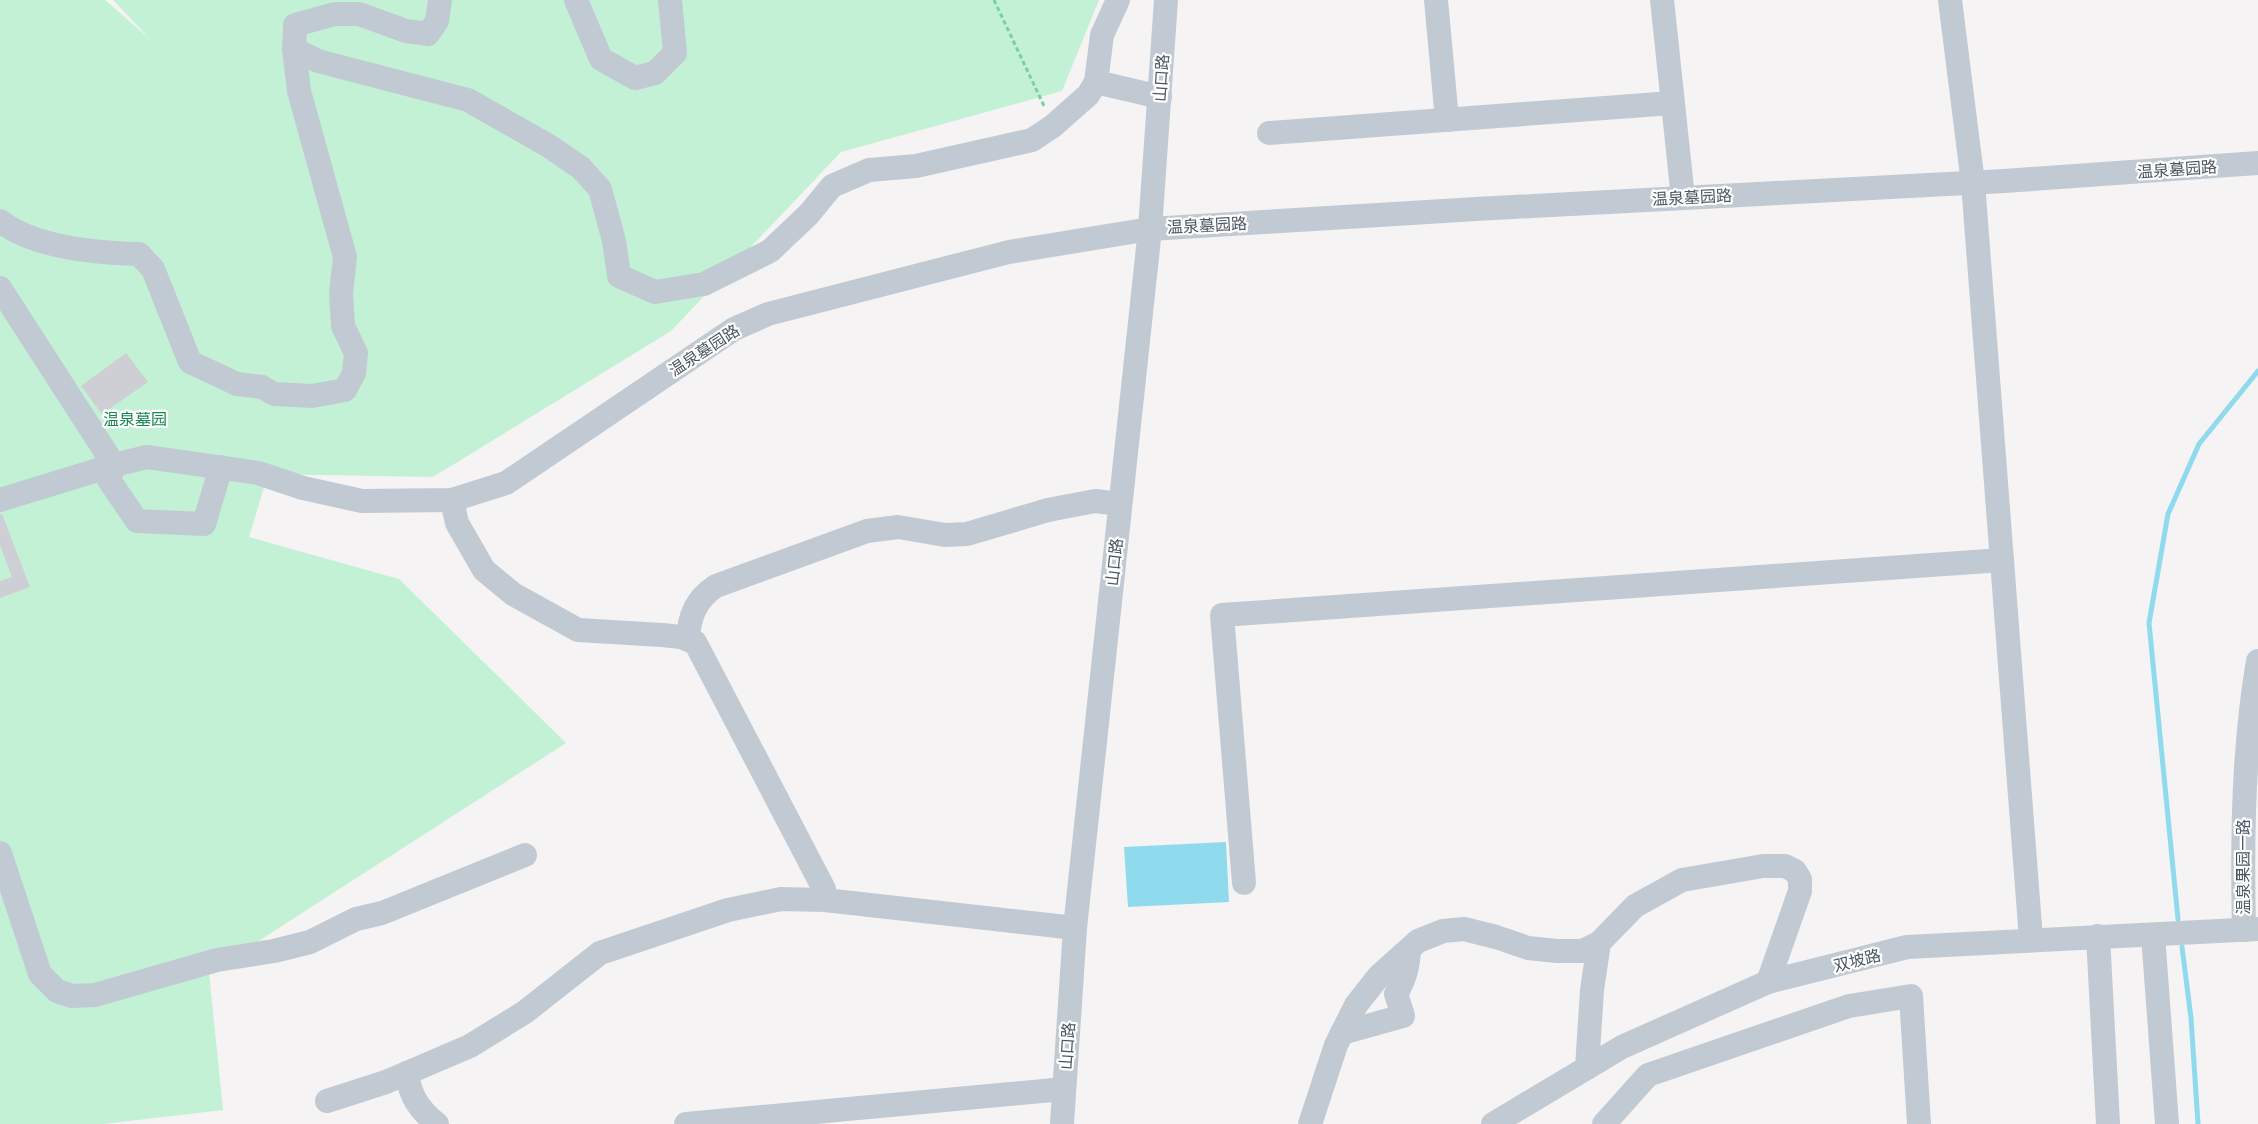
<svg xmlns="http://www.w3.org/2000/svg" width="2258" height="1124" font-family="'IBM Plex Sans','Noto Sans SC',sans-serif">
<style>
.green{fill:#c3f1d5}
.water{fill:#90daee}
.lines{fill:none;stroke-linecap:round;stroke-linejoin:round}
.stream{stroke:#90daee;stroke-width:5}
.building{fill:#cdcfd5}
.path{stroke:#7ad0a6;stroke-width:3;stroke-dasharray:4.5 3;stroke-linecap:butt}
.minor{stroke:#c1cad2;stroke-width:24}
.labels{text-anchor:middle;stroke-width:4.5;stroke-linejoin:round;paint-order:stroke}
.street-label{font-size:16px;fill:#4a5661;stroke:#fff}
.park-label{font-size:16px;fill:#17864f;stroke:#fff}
</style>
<rect width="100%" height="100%" fill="#f5f3f3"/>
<!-- green -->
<polygon class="green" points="0,0 105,0 150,39 113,0 1099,0 1062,91 841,152 671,331 433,477 268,474 249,537 399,579 566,743 209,973 223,1110 103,1124 0,1124"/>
<!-- water -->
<polygon class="water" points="1226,842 1229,902 1128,907 1124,847"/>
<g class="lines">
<!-- stream -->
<g class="stream">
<polyline points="2178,919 2149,623 2168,514 2199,444 2258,371"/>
<polyline points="2182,947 2191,1018 2198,1124"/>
</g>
</g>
<!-- building -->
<g class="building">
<polygon points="126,353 148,382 102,414 81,386"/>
<polygon points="0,514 2,514 30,587 0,598 0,581 12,577 0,545"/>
</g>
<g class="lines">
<!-- path -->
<polyline class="path" points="994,0 1045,108"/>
<!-- minor -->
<g class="minor">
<polyline points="440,0 437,21 428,34 406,31 359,14 335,14 295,25 294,49 318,61 468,100 549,146 581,168 600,189 614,241 619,276 655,292 704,284 770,251 809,214 832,186 869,170 916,166 1032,140 1053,126 1088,95 1096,82 1102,35 1118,0"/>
<polyline points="576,0 601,59 635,78 655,73 675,53 670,0"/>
<polyline points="1436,0 1447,120"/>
<polyline points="1662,0 1683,198"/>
<polyline points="1950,0 1973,183 2031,939"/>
<polyline points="1096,82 1160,97"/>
<polyline points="1269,133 1672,103"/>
<path d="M 0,221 C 35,248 96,253 139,254 L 153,269 L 190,362 L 237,384 L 262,387 L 274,394 L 312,396 L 345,390 L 354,373 L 356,353 L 343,326 L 341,293 L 345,257 L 299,91 L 294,49"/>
<polyline points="0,288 114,465 0,500"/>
<polyline points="221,467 204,524 137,521 109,480 114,465 147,457 258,473 303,488 362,501 452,500 506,483 734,329 768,314 1009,252 1150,229 1476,209 2004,181 2258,163"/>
<polyline points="452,500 457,523 484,570 513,594 578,630 662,635 681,637 695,642 824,889 825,900"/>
<path d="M 688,640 C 689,616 696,599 716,586 L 867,531 L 898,527 L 945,535 L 967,534 L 1048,510 L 1095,501 L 1120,504"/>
<polyline points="0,853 40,974 57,991 72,996 95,995 217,960 274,951 310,942 356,919 382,913 525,855"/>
<polyline points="1244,883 1222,615 2002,560"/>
<path d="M 2244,930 C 2242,839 2243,750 2258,661"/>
<polyline points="2153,935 2167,1124"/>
<polyline points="2098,936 2108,1124"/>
<path d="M 1342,1033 L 1403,1016 L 1396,994 C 1405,979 1408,967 1409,950"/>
<polyline points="1587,1068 1592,990 1599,943"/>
<path d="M 407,1073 C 410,1096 419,1110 437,1124"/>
<polyline points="327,1101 386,1082 470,1046 525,1012 600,953 728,910 781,899 825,900 1075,928"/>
<polyline points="686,1124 1064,1089"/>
<polyline points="1062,1124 1075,928 1150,229 1166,0"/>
<polyline points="1310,1124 1336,1045 1356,1005 1379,976 1418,941 1443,931 1464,929 1496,937 1528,948 1557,951 1582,951 1599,943 1635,906 1682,880 1763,866 1785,866 1795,871 1800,879 1800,891 1768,982"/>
<polyline points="1493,1124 1622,1047 1768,982 1907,947 2258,929"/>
<polyline points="1604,1124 1648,1075 1849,1006 1911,996 1919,1124"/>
</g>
</g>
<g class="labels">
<!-- street labels -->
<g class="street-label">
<text transform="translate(1161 78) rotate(-86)" y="6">山口路</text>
<text transform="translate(2177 169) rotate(-4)" y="6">温泉墓园路</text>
<text transform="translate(1692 197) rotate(-3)" y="6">温泉墓园路</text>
<text transform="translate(1207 225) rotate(-3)" y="6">温泉墓园路</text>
<text transform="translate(704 350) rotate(-33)" y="6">温泉墓园路</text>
<text transform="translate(1114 562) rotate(-84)" y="6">山口路</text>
<text transform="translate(2243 867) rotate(-90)" y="6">温泉果园一路</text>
<text transform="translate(1857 960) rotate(-14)" y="6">双坡路</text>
<text transform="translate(1067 1046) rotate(-86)" y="6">山口路</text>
</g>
<!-- park labels -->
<g class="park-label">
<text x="135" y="425">温泉墓园</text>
</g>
</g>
</svg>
